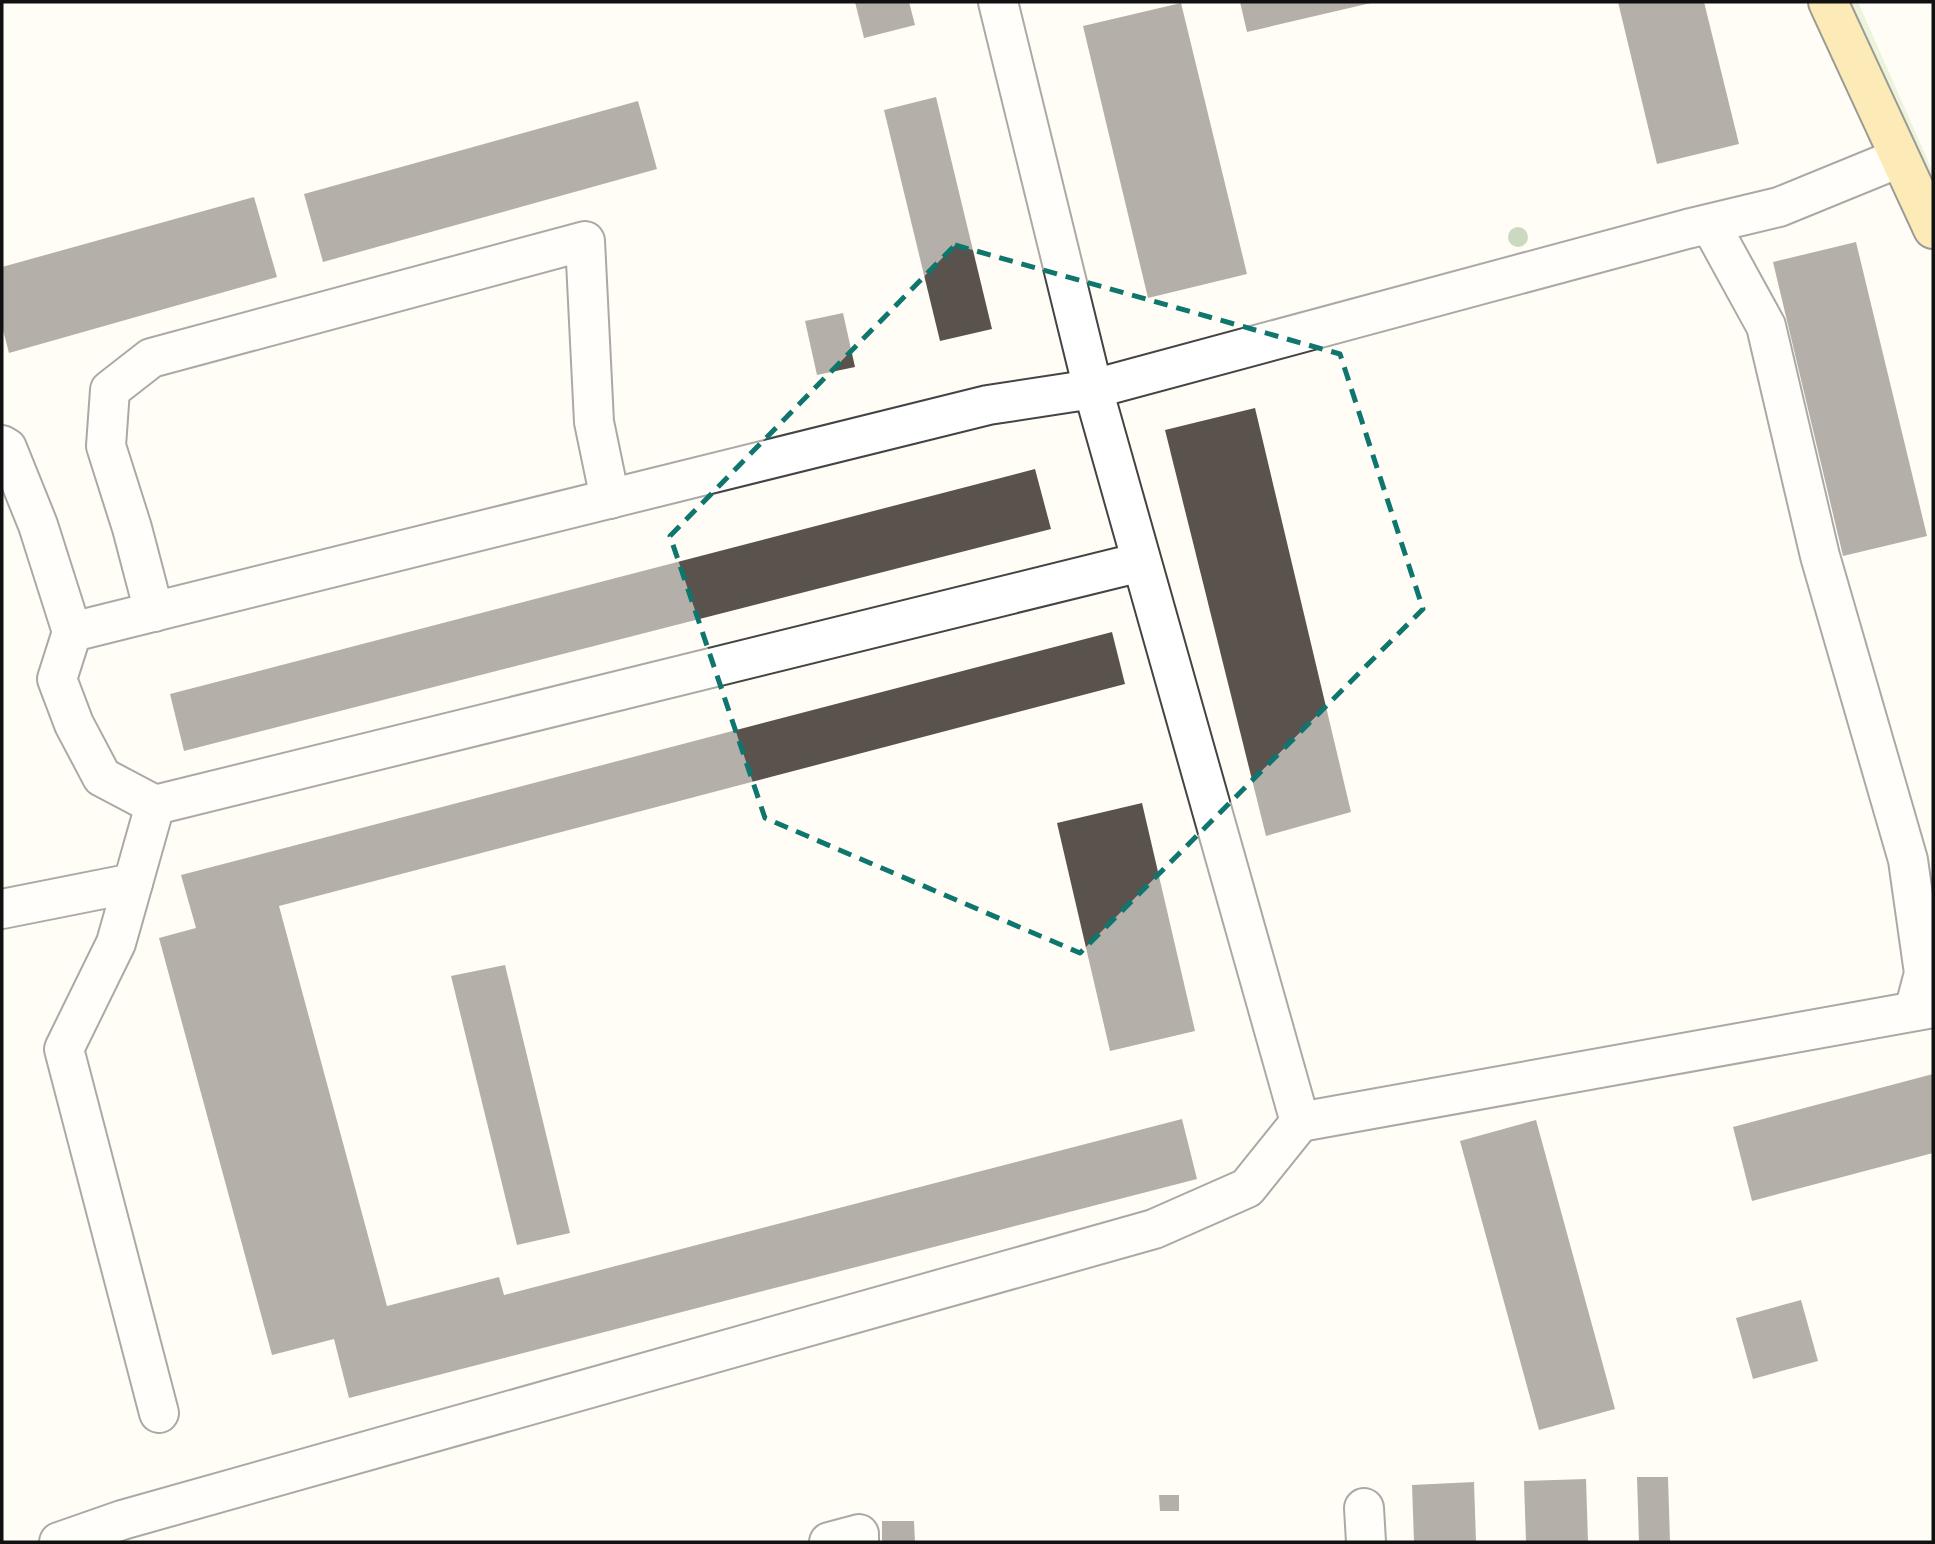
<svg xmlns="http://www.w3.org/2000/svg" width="1935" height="1544" font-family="'Times New Roman',serif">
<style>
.green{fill:#d5ebbd}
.building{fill:#5a524d}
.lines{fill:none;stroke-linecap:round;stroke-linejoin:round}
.minor-casing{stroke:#444;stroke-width:42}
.major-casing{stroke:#222;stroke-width:42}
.minor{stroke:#fff;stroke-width:38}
.major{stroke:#f9d66b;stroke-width:38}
.tree{fill:#8dad7f}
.marked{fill:none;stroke:#0f766e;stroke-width:5;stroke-dasharray:14 9;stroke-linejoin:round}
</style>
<rect width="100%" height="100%" fill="#fffdf5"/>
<!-- green -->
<polygon class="green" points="1849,2 1858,2 1933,172 1933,193"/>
<!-- building -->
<g class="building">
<polygon points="855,2 909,2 915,25 864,38"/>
<polygon points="1240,2 1371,2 1371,3 1247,32"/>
<polygon points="1618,2 1704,2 1739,144 1657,164"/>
<polygon points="1181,3 1247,274 1148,298 1083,26"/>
<polygon points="936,97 992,329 940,341 884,110"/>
<polygon points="638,101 657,169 323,262 304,194"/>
<polygon points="254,197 277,277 9,353 2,326 2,267"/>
<polygon points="1856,242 1927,536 1843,556 1773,262"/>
<polygon points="843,313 855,367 817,375 805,321"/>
<polygon points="1255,408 1351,812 1266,836 1165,430"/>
<polygon points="1035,469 1051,529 184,751 170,694"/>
<polygon points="1112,632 1125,684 279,906 387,1306 499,1277 504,1295 1182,1119 1197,1179 349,1398 334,1339 272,1355 159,938 196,928 181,875"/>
<polygon points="1142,803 1195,1031 1110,1051 1057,823"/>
<polygon points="505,965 570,1233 517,1245 451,976"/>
<polygon points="1933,1074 1933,1153 1752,1201 1733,1127"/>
<polygon points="1536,1120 1615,1409 1539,1430 1460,1141"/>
<polygon points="1801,1300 1818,1361 1753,1379 1736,1318"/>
<polygon points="1637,1477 1668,1477 1670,1542 1639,1542"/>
<polygon points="1586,1479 1588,1542 1526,1542 1524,1481"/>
<polygon points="1474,1482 1476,1542 1414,1542 1412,1485"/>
<polygon points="1159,1495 1179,1495 1179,1511 1160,1511"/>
<polygon points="882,1521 914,1521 915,1542 882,1542"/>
</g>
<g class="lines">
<!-- minor casing -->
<g class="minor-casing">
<g id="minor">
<polyline points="998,2 1093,389 1687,229 1779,207 1899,158"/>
<polyline points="1710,224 1766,326 1820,556 1908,860 1924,973 1914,1011"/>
<polyline points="2,445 7,448 38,525 72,632"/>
<polyline points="1141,562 155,805 102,777 74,724 57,679 72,632 988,405 1093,389 1300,1122 1933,1008"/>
<polyline points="154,612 132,528 106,446 110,390 151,358 585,241 594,422 610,499"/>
<polyline points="155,805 116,943 64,1049 159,1413"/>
<polyline points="2,909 133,883"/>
<polyline points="1364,1508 1366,1542"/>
<polyline points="59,1542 122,1520 1154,1229 1247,1188 1300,1122"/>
<polyline points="829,1542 859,1534 859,1542"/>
</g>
</g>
<!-- major casing -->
<g class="major-casing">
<polyline id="major" points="1828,2 1933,229"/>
</g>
<!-- minor -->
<use href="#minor" class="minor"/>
<!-- major -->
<use href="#major" class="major"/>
</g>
<!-- trees -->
<circle class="tree" cx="1518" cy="237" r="10"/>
<!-- marked area -->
<path d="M0 0H1935V1544H0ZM 955,245 L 1340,354 L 1423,609 L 1080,953 L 765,818 L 670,536 Z" fill="#fffdf5" fill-opacity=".55" fill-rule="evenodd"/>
<path class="marked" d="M 955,245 L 1340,354 L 1423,609 L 1080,953 L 765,818 L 670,536 Z"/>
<!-- border -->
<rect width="1935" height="1544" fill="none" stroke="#111111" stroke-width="7"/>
</svg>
